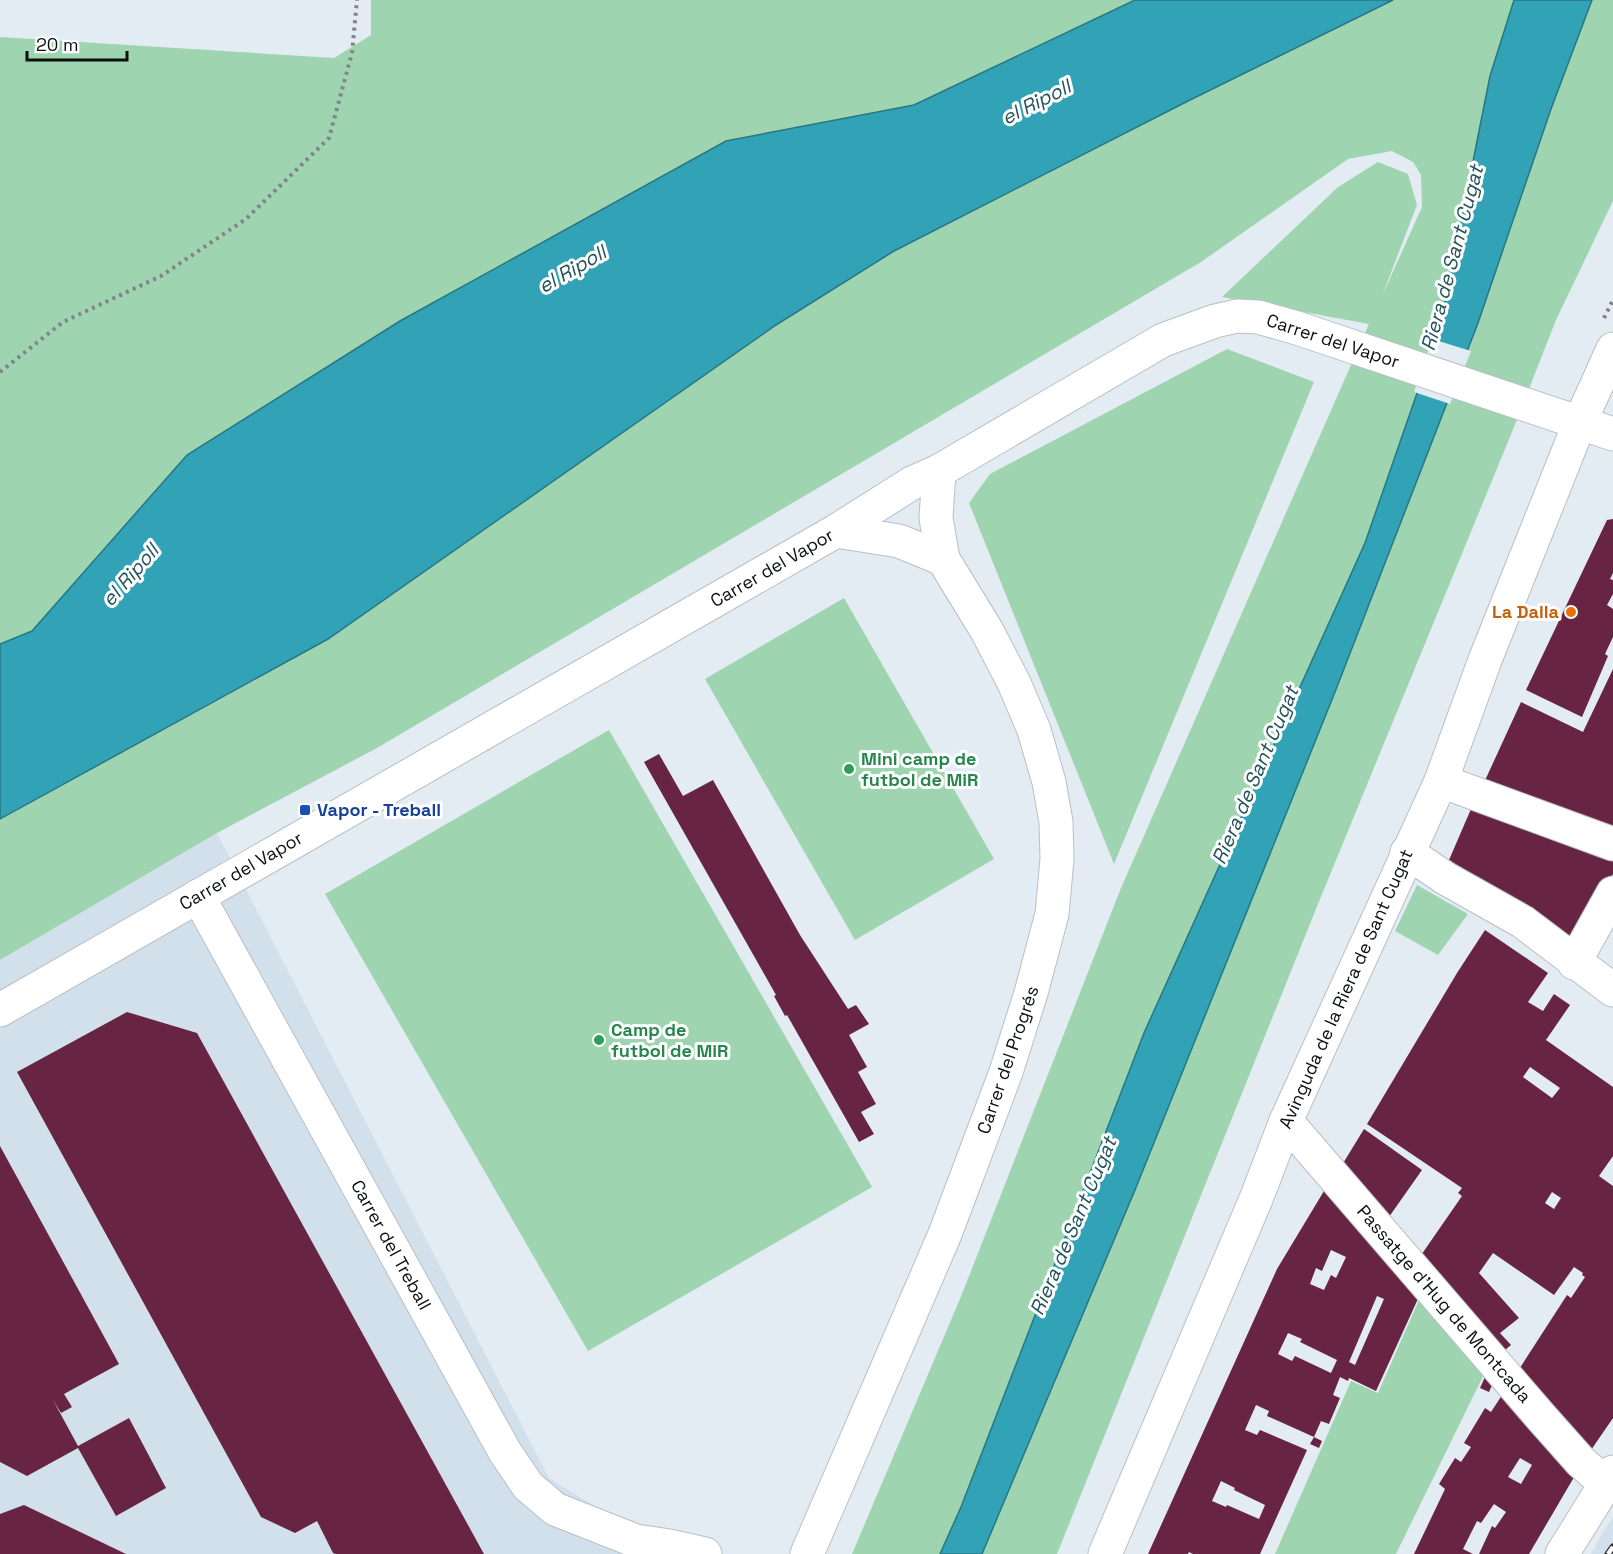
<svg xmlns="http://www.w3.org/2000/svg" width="1613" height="1554" font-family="'Space Grotesk',sans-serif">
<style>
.built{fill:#d2e0ec}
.green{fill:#9ed4b0}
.water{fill:#32a3b6;stroke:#277784;stroke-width:1.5}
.pier{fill:#e4ecf3}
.building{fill:#682543;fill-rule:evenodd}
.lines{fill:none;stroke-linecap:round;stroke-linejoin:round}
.minor-casing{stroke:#b8bfc6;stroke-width:35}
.path{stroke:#7f8489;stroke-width:4;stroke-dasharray:3 4.5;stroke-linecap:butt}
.minor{stroke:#fff;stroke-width:33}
.rail-casing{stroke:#2d3134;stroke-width:7}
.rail{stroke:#fff;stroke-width:4.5;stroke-dasharray:14;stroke-linecap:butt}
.food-dot{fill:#e8710a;stroke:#fff;stroke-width:2}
.leisure-dot{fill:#2e9e5b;stroke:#fff;stroke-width:2}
.transit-dot{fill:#1a4fb4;stroke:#fff;stroke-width:2}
.labels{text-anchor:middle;stroke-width:6;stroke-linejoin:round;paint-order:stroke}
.street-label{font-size:18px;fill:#0c0f11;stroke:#fff}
.food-label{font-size:18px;font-weight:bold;fill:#c56008;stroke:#fff;text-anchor:end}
.leisure-label{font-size:18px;font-weight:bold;fill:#27864d;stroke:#fff;text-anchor:start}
.transit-label{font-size:18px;font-weight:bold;fill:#164399;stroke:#fff;text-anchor:start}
.water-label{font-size:20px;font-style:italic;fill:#24535b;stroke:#fff}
</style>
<rect width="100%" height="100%" fill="#e4ecf3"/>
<!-- built -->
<g class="built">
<polygon points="217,833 549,1478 672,1554 0,1554 0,960"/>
<polygon points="1613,1517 1613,1554 1591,1554 1603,1532"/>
</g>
<!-- green -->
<g class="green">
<polygon points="371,0 1135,0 914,105 726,141 188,455 32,631 0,644 0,37 334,58 371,35"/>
<polygon points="1393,0 1514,0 1490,76 1440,327 1365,543 1144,1033 961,1507 940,1554 852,1554 962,1294 1121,888 1369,324 1222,297 1338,187 1378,162 1408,174 1417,205 1382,296 1422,207 1421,175 1413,162 1392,151 1348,159 1201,262 377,748 217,833 0,960 0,819 328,639 776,325 894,251 1190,100"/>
<polygon points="1592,0 1613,0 1613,201 1556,320 1512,432 1318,904 1057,1554 982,1554 1135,1190 1335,692 1478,323 1551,109"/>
<polygon points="1227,349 1314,382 1114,864 969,503 990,474"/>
<polygon points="844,598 994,859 855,940 705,679"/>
<polygon points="609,730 872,1187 588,1351 325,894"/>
<polygon points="1417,885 1468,914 1438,955 1395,931"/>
<polygon points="1423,1291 1489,1364 1396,1554 1275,1554 1351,1381 1378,1393"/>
</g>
<!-- water -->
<g class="water">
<polygon points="1135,0 1393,0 1190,100 894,251 776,325 328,639 0,819 0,644 32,631 187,455 400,321 726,141 914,105"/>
<polygon points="1514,0 1592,0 1551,109 1478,323 1335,692 1135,1190 982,1554 940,1554 961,1507 1144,1033 1365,543 1440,327 1490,76"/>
</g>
<!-- pier -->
<polygon class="pier" points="1432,339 1471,351 1450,404 1414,392"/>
<!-- building -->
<g class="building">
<polygon points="1613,519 1613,573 1610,579 1613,580 1613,594 1607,605 1613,609 1613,637 1605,654 1608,656 1582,717 1526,690 1607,520"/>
<polygon points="1613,669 1613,830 1482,787 1521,702 1583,732"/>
<polygon points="659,754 683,796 713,780 800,935 848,1009 856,1005 869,1024 849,1035 867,1067 858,1072 876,1104 861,1112 874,1134 859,1142 787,1015 785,1016 774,996 776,995 644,762"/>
<polygon points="1471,809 1613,856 1613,874 1577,945 1449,860"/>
<path d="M 1485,930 L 1548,973 L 1528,1002 L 1543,1011 L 1554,994 L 1570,1005 L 1546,1040 L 1613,1087 L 1613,1156 L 1599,1176 L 1613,1186 L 1613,1418 L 1589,1453 L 1516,1374 L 1567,1295 L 1571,1298 L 1585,1277 L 1582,1275 L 1583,1273 L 1574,1267 L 1554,1295 L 1493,1253 L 1479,1273 L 1519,1318 L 1500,1333 L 1511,1345 L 1499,1355 L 1417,1261 L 1462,1196 L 1458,1193 L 1462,1188 L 1367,1124 L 1457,973 ZM 1530,1067 L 1560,1088 L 1552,1098 L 1523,1077 ZM 1552,1192 L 1561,1198 L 1554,1209 L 1545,1203 Z"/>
<polygon points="127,1012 197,1033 484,1554 336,1554 333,1553 317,1521 295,1533 261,1517 17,1072"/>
<polygon points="1364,1129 1422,1170 1384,1224 1342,1165"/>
<polygon points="0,1146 119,1364 64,1394 72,1407 61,1413 53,1400 78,1446 129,1418 166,1488 116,1516 78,1448 27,1476 0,1462"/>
<path d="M 1330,1181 L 1422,1290 L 1376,1391 L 1349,1378 L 1348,1381 L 1340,1377 L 1333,1395 L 1340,1398 L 1329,1424 L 1321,1421 L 1314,1437 L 1267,1416 L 1269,1411 L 1256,1405 L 1245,1430 L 1257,1435 L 1260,1430 L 1307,1450 L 1260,1554 L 1193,1554 L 1189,1552 L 1188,1554 L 1148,1554 L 1277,1269 ZM 1331,1250 L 1346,1257 L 1336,1278 L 1331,1275 L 1324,1290 L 1310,1284 L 1316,1268 L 1322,1271 ZM 1377,1296 L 1384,1299 L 1355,1365 L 1349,1362 ZM 1288,1333 L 1302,1339 L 1300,1342 L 1337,1360 L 1331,1373 L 1295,1356 L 1292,1361 L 1278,1354 ZM 1221,1481 L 1235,1488 L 1234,1490 L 1265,1505 L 1259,1519 L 1227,1505 L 1226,1507 L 1212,1501 Z"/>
<polygon points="1490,1366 1497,1374 1489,1392 1480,1388"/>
<path d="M 1508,1386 L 1580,1467 L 1529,1554 L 1479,1554 L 1492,1526 L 1495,1528 L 1506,1512 L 1494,1504 L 1481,1523 L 1477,1521 L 1463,1549 L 1473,1554 L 1414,1554 L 1445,1489 L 1439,1484 L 1455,1458 L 1461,1462 L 1471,1447 L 1464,1443 L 1485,1408 L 1491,1412 ZM 1520,1458 L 1532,1465 L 1521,1484 L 1508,1477 Z"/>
<polygon points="1314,1437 1322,1441 1319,1448 1310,1444"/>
<polygon points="24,1505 126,1554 0,1554 0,1514"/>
</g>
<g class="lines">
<!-- minor casing -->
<g class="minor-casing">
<g id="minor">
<polyline points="836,531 899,541 943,559"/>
<polyline points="1441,781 1613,844"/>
<polyline points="1407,852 1445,878 1523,922 1613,990"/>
<polyline points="198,896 505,1452 528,1486 555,1509 636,1541 670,1546 705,1554"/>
<polyline points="1574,963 1613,893"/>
<polyline points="0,1010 836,531 912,483 939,471 1163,340 1215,321 1237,316 1258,317 1297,328 1613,434"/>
<polyline points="1286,1121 1541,1417 1581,1462 1605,1483"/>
<polyline points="807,1554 945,1234 1006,1072 1031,993 1052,914 1057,859 1056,822 1049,782 1034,730 1014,683 987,631 943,559 936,518 939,471"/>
<polyline points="1105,1554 1256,1199 1286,1121 1441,781 1485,660 1580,422 1613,349"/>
<polyline points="1562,1554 1613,1472"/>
</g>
</g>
<!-- path -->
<g class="path">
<polyline points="1604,318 1613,300"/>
<polyline points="0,372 63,322 161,276 246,219 329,138 352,53 357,0"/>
</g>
<!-- minor -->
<use href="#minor" class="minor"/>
<!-- rail casing -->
<g class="rail-casing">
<polyline id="rail" points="1608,1554 1613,1547"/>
</g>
<!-- rail -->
<use href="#rail" class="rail"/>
</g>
<!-- markers -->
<circle class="food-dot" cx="1571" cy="612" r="6"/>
<g class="leisure-dot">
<circle cx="849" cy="769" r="6"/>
<circle cx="599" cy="1040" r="6"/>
</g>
<rect class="transit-dot" x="299" y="804" width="12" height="12" rx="3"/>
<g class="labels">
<!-- street labels -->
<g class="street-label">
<text transform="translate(1333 341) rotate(18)" y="6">Carrer del Vapor</text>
<text transform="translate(772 568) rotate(-30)" y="6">Carrer del Vapor</text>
<text transform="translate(241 871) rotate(-30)" y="6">Carrer del Vapor</text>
<text transform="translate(1346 989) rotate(-66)" y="6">Avinguda de la Riera de Sant Cugat</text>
<text transform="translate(1008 1060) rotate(-71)" y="6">Carrer del Progrés</text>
<text transform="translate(391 1245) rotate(61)" y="6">Carrer del Treball</text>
<text transform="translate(1444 1304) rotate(49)" y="6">Passatge d'Hug de Montcada</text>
</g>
<!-- food labels -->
<g class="food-label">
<text x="1559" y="618">La Dalla</text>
</g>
<!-- leisure labels -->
<g class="leisure-label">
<text x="861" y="765">Mini camp de<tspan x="861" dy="21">futbol de MiR</tspan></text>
<text x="611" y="1036">Camp de<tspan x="611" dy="21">futbol de MiR</tspan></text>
</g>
<!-- transit labels -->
<g class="transit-label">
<text x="317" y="816">Vapor - Treball</text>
</g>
<!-- water labels -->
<g class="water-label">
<text transform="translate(1036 102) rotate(-27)" y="7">el Ripoll</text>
<text transform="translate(1452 258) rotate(-75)" y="7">Riera de Sant Cugat</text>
<text transform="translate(572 269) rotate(-30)" y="7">el Ripoll</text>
<text transform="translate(130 575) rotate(-49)" y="7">el Ripoll</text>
<text transform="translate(1255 775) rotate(-67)" y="7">Riera de Sant Cugat</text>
<text transform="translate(1073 1226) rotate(-67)" y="7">Riera de Sant Cugat</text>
</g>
</g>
<!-- scale -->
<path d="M27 51v9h100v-9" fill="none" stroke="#0c0f11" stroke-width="3"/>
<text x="36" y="51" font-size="18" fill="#0c0f11" stroke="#ffffff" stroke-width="4.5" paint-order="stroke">20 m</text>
</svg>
